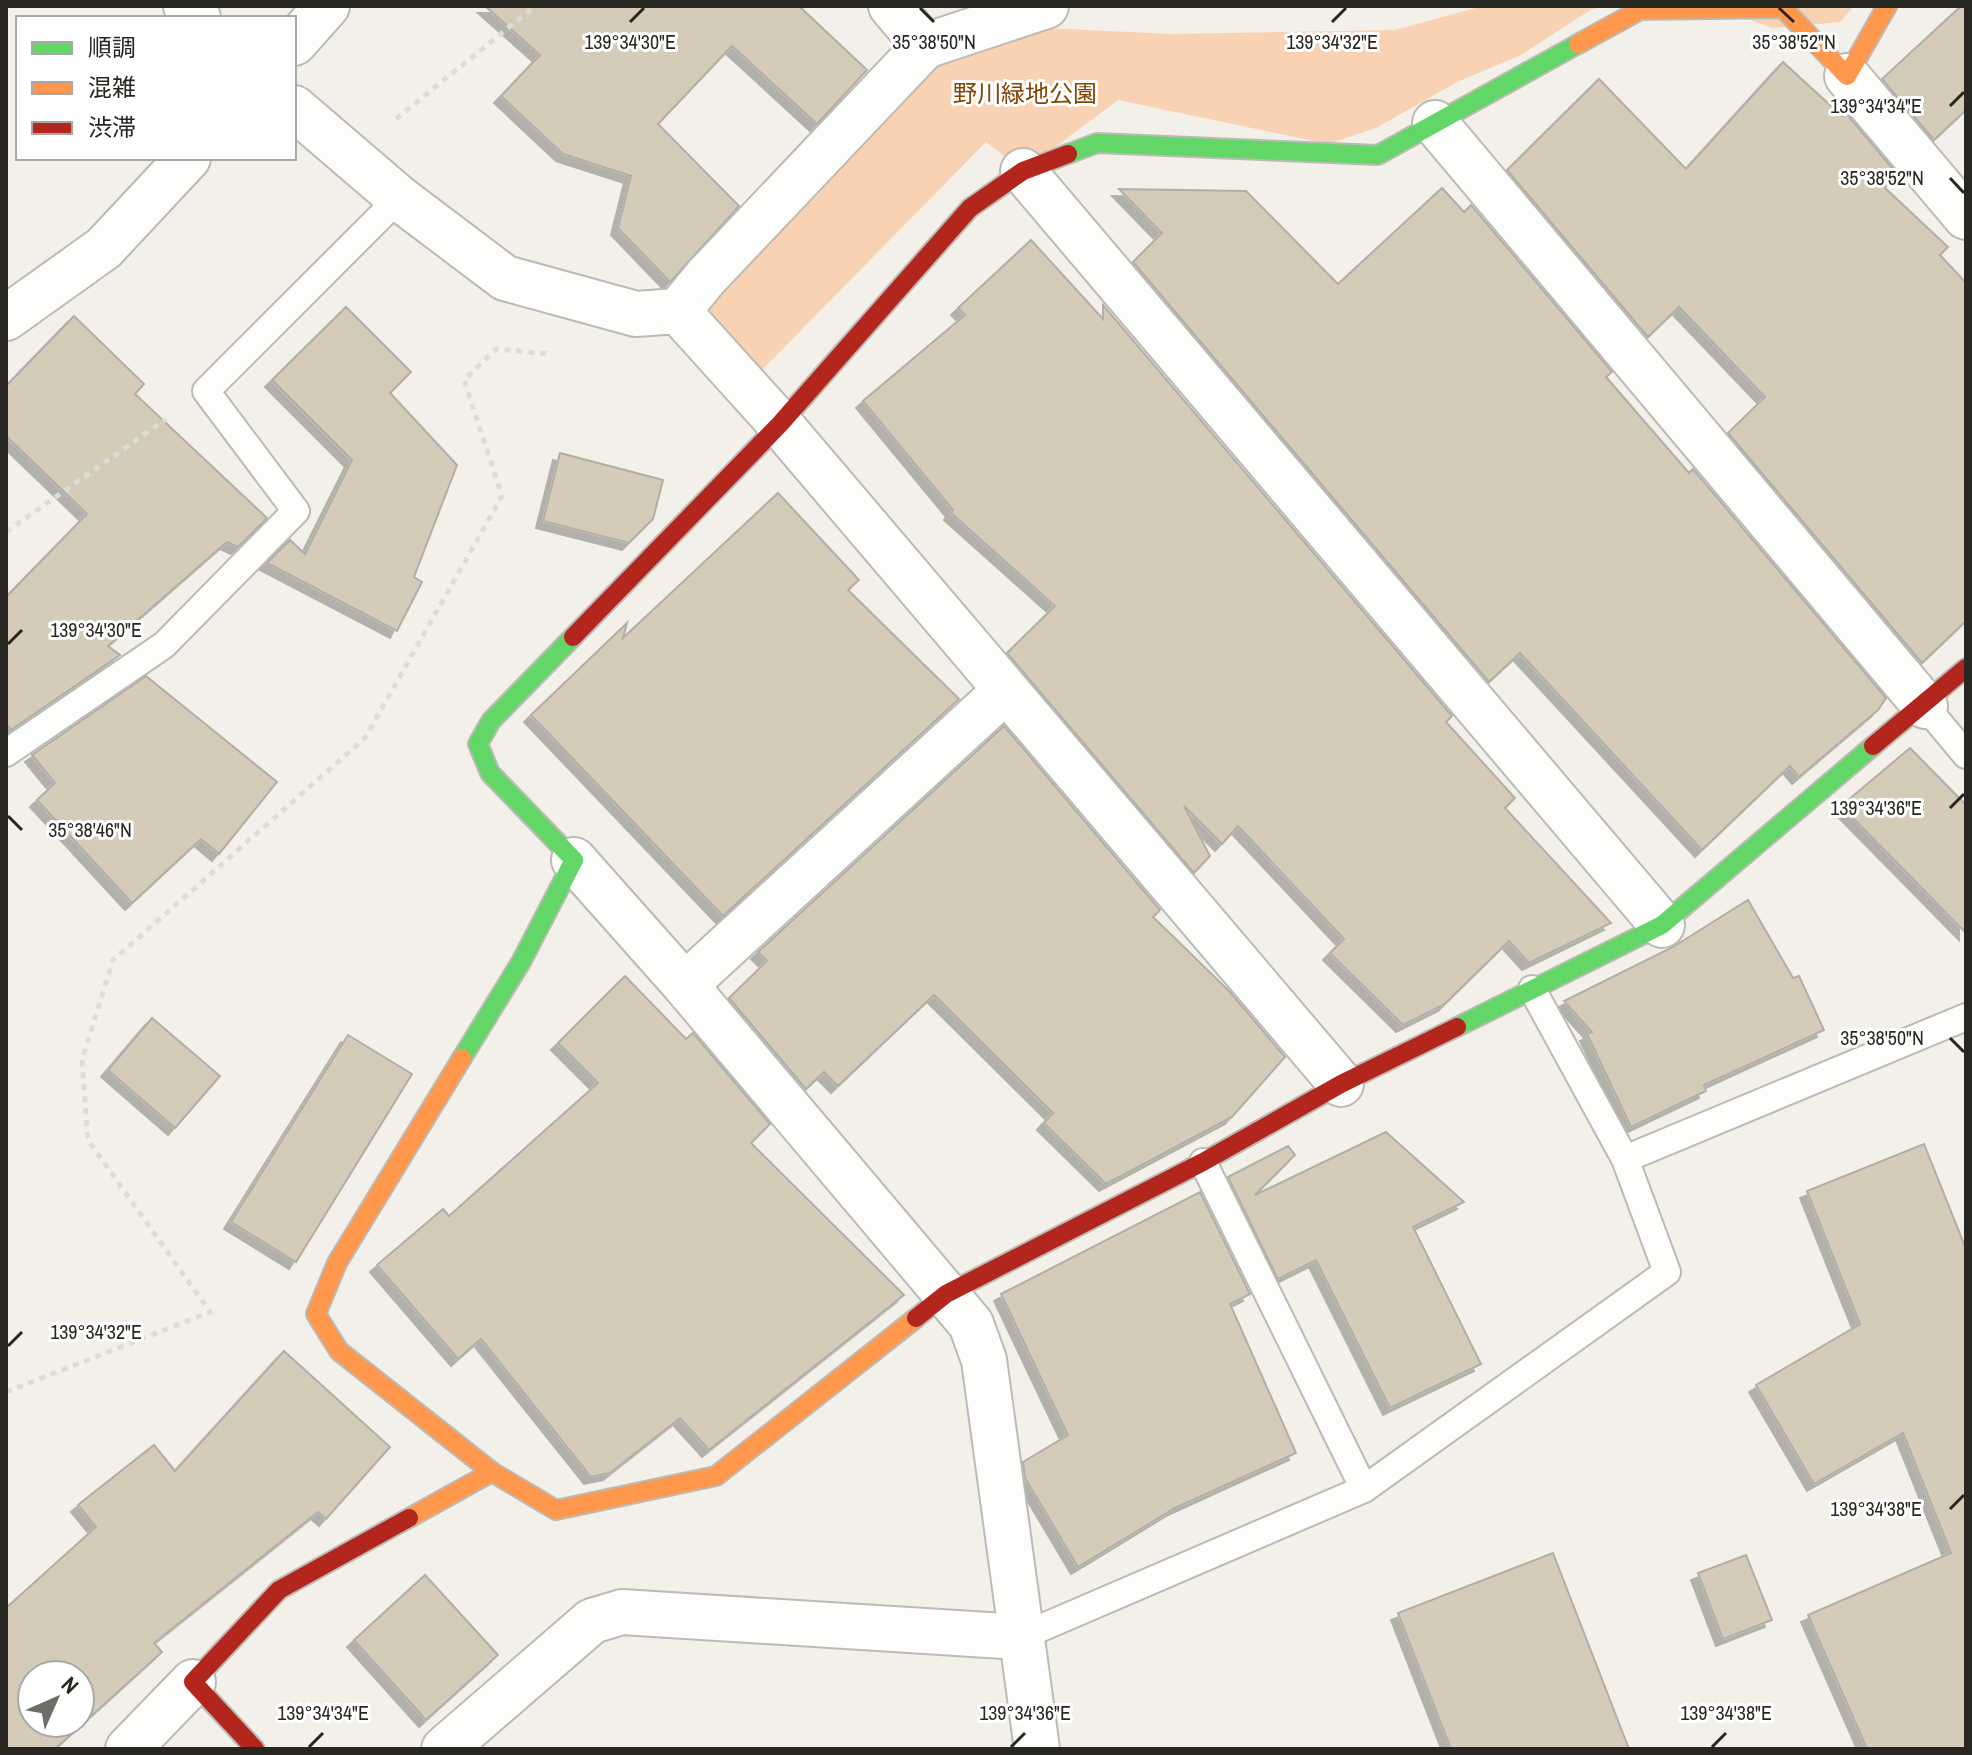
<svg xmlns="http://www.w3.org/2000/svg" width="1972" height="1755" font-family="'Archivo Narrow','Noto Sans JP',sans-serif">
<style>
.green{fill:#f9d1b3}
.building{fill:#d5cbb9;stroke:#b1aea9;stroke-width:2;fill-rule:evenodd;filter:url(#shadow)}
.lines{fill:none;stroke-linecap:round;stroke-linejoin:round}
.lane-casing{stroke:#bcbab4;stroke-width:30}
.street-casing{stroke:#bcbab4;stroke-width:48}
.fast-casing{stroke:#bcbab4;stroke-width:22}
.slow-casing{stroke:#bcbab4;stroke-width:22}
.jam-casing{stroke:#bcbab4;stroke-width:22}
.path{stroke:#dcdcd9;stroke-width:5;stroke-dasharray:6 6;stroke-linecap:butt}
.lane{stroke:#fdfdfc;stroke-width:26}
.street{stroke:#fdfdfc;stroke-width:44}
.fast{stroke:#63d668;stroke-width:18}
.slow{stroke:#ff974d;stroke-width:18}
.jam{stroke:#b3261e;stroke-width:18}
.ticks{fill:none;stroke:#272621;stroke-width:3}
.labels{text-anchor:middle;stroke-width:6;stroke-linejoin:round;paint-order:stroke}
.park-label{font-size:24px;fill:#834302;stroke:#fff}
.ticks-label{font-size:20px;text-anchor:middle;fill:#272621;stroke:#fff;stroke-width:6;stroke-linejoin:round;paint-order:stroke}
</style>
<defs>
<filter id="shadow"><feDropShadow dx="-7" dy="7" stdDeviation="0" flood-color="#0004"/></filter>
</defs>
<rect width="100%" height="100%" fill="#f2f0e8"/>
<!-- green -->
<g class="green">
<polygon points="1483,6 1610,6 1592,9 1521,55 1457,82 1376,128 1328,144 1118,100 1023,171 986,142 761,371 692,301 923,68 1044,28 1171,34 1395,30"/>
<polygon points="1714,6 1854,6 1840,22 1772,28"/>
</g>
<!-- building -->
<g class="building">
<polygon points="485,6 799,6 867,70 817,124 732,46 658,124 739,206 670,282 618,228 631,176 563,154 501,96 540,55"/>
<polygon points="1961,6 1966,6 1966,110 1934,140 1882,79"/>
<polygon points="1783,62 1842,116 1845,112 1898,175 1884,187 1948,247 1940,255 1966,283 1966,621 1922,663 1728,433 1765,397 1679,307 1648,337 1507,170 1599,79 1686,169"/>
<polygon points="1442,188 1464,212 1471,205 1612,372 1606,377 1689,473 1693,469 1886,698 1878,710 1799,777 1790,766 1702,850 1520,653 1489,682 1133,262 1162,233 1119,189 1246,191 1338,284"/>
<polygon points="1031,240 1103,319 1103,305 1452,716 1446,722 1515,798 1505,808 1611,923 1529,963 1509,941 1445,1004 1403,1025 1330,953 1344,939 1238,826 1222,844 1184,806 1210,856 1194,873 1007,653 1055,606 951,513 953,510 863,401 965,315 958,308"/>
<polygon points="346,307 411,372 390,393 457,465 414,577 422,582 397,631 267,563 290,540 305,554 352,460 272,380"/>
<polygon points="74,316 144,384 135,394 267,518 238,547 227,542 108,646 120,655 11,730 6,724 6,597 87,514 6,436 6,386"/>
<polygon points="560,453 663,480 653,519 629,543 543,521"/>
<polygon points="778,493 859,580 848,590 959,699 723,916 531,715 627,623 623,638"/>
<polygon points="146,676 277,782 219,854 201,839 132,903 37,800 55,783 32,755"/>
<polygon points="1004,726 1160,910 1153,917 1229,991 1285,1057 1232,1117 1106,1184 1044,1123 1053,1113 934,995 838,1086 824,1072 806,1089 729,998 767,961 758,952"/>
<polygon points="1910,748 1966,805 1966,933 1841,806"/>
<polygon points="1748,900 1793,978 1799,976 1824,1030 1704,1085 1706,1091 1631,1127 1587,1034 1592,1032 1564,1001 1673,947"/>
<polygon points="625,976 686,1039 693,1033 770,1124 751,1143 904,1295 709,1450 680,1418 610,1473 591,1477 481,1339 458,1359 377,1265 443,1209 449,1216 598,1083 558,1043"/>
<polygon points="152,1018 220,1076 175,1128 108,1070"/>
<polygon points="348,1035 412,1074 296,1262 231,1222"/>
<polygon points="1386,1132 1464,1202 1413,1227 1481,1364 1390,1408 1316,1260 1278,1279 1228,1177 1288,1146 1295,1155 1255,1195"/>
<polygon points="1924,1144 1966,1249 1966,1749 1867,1749 1808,1615 1951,1553 1903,1433 1814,1484 1756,1385 1860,1324 1807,1191"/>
<polygon points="1200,1192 1250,1294 1230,1304 1296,1453 1175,1508 1078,1567 1025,1478 1023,1462 1068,1435 1001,1294"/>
<path d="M 284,1351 L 390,1447 L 326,1519 L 318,1512 L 154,1643 L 162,1652 L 55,1749 L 6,1749 L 6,1608 L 96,1527 L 78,1505 L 154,1445 L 175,1471 ZM 32,1675 L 80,1675 L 80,1723 L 32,1723 Z"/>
<polygon points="1553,1553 1629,1749 1451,1749 1398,1613"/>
<polygon points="1746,1555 1772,1620 1723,1639 1698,1573"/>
<polygon points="425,1575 498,1655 426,1720 354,1640"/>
</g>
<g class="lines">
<!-- lane casing -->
<g class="lane-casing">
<g id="lane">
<polyline points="1925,706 1966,755"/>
<polyline points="6,753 164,645 296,511 206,391 399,198"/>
<polyline points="1625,1159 1966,1017"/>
<polyline points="1203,1162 1364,1489"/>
<polyline points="1020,1637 1364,1489 1667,1272 1625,1159 1532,989"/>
</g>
</g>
<!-- street casing -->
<g class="street-casing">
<g id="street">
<polyline points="186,6 198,18"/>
<polyline points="891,6 925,46 1046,6"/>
<polyline points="294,43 327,6"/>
<polyline points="1847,76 1966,217"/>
<polyline points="294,108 399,198 505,278 636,314 678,311 706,277 925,46"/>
<polyline points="1435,123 1925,706"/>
<polyline points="1023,171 1662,925"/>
<polyline points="678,311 780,424 1341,1084"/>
<polyline points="6,318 104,248 188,158"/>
<polyline points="574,860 685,985 971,1324 984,1360 1037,1749"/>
<polyline points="685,985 1004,692"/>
<polyline points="128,1749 193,1682"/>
<polyline points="444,1749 592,1621 622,1612 1020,1637"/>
</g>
</g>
<!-- fast casing -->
<g class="fast-casing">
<g id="fast">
<polyline points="1068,154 1097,143 1378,155 1578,44"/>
<polyline points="1457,1027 1662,925 1873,746"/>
<polyline points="462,1058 521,962 574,860 490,773 478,744 491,721 573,637"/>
</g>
</g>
<!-- slow casing -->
<g class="slow-casing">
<g id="slow">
<polyline points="1578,44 1640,10 1783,8 1847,76 1887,6"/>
<polyline points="462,1058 337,1263 316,1314 339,1351 492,1472"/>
<polyline points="409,1518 492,1472 556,1510 716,1476 916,1318"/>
</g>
</g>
<!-- jam casing -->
<g class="jam-casing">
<g id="jam">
<polyline points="573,637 780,424 970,208 1023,171 1068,154"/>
<polyline points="1873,746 1966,668"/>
<polyline points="916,1318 946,1294 1203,1162 1341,1084 1457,1027"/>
<polyline points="255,1749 193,1682 279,1590 409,1518"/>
</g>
</g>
<!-- path -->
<g class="path">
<polyline points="396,119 535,6"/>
<polyline points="6,532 166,419"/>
<polyline points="6,1392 210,1312 88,1140 82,1060 113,960 365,738 502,496 464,380 496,349 551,354"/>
</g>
<!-- lane -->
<use href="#lane" class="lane"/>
<!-- street -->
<use href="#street" class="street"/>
<!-- fast -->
<use href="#fast" class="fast"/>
<!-- slow -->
<use href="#slow" class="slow"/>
<!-- jam -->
<use href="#jam" class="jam"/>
</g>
<!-- ticks -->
<path class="ticks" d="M 920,8 L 934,22M 1779,8 L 1794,22M 630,22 L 644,8M 1332,22 L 1346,8M 1950,106 L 1964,92M 1950,178 L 1964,193M 8,644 L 22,630M 1950,808 L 1964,794M 8,816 L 22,830M 1950,1038 L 1964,1052M 8,1346 L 22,1332M 1950,1509 L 1964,1495M 309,1747 L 323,1733M 1011,1747 L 1025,1733M 1712,1747 L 1726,1733"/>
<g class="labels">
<!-- park labels -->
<g class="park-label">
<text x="1025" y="102">野川緑地公園</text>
</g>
</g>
<g class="ticks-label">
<text x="630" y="49">139°34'30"E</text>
<text x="934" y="49">35°38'50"N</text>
<text x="1332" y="49">139°34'32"E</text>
<text x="1794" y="49">35°38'52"N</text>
<text x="1876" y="113">139°34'34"E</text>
<text x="1882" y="185">35°38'52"N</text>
<text x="96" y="637">139°34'30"E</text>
<text x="1876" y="815">139°34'36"E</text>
<text x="90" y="837">35°38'46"N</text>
<text x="1882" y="1045">35°38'50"N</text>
<text x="96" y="1339">139°34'32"E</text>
<text x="1876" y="1516">139°34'38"E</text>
<text x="323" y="1720">139°34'34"E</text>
<text x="1025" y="1720">139°34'36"E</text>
<text x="1726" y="1720">139°34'38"E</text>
</g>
<!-- border -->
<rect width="1972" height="1755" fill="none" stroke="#272621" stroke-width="16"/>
<!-- legend -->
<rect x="16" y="16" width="280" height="144" fill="#ffffff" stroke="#a9a8a6" stroke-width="2"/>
<rect x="32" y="42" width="40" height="12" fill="#63d668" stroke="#a9a8a6" stroke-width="2"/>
<text x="88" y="56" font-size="24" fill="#272621">順調</text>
<rect x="32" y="82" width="40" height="12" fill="#ff974d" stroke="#a9a8a6" stroke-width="2"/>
<text x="88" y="96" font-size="24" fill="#272621">混雑</text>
<rect x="32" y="122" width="40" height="12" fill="#b3261e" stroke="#a9a8a6" stroke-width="2"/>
<text x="88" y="136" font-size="24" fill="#272621">渋滞</text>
<!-- north arrow -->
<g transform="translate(56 1699) rotate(45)"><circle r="38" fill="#ffffff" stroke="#a9a8a6" stroke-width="2"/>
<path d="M0-6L14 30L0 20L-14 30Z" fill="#6e6d67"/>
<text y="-12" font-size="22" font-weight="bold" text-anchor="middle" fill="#272621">N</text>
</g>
</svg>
